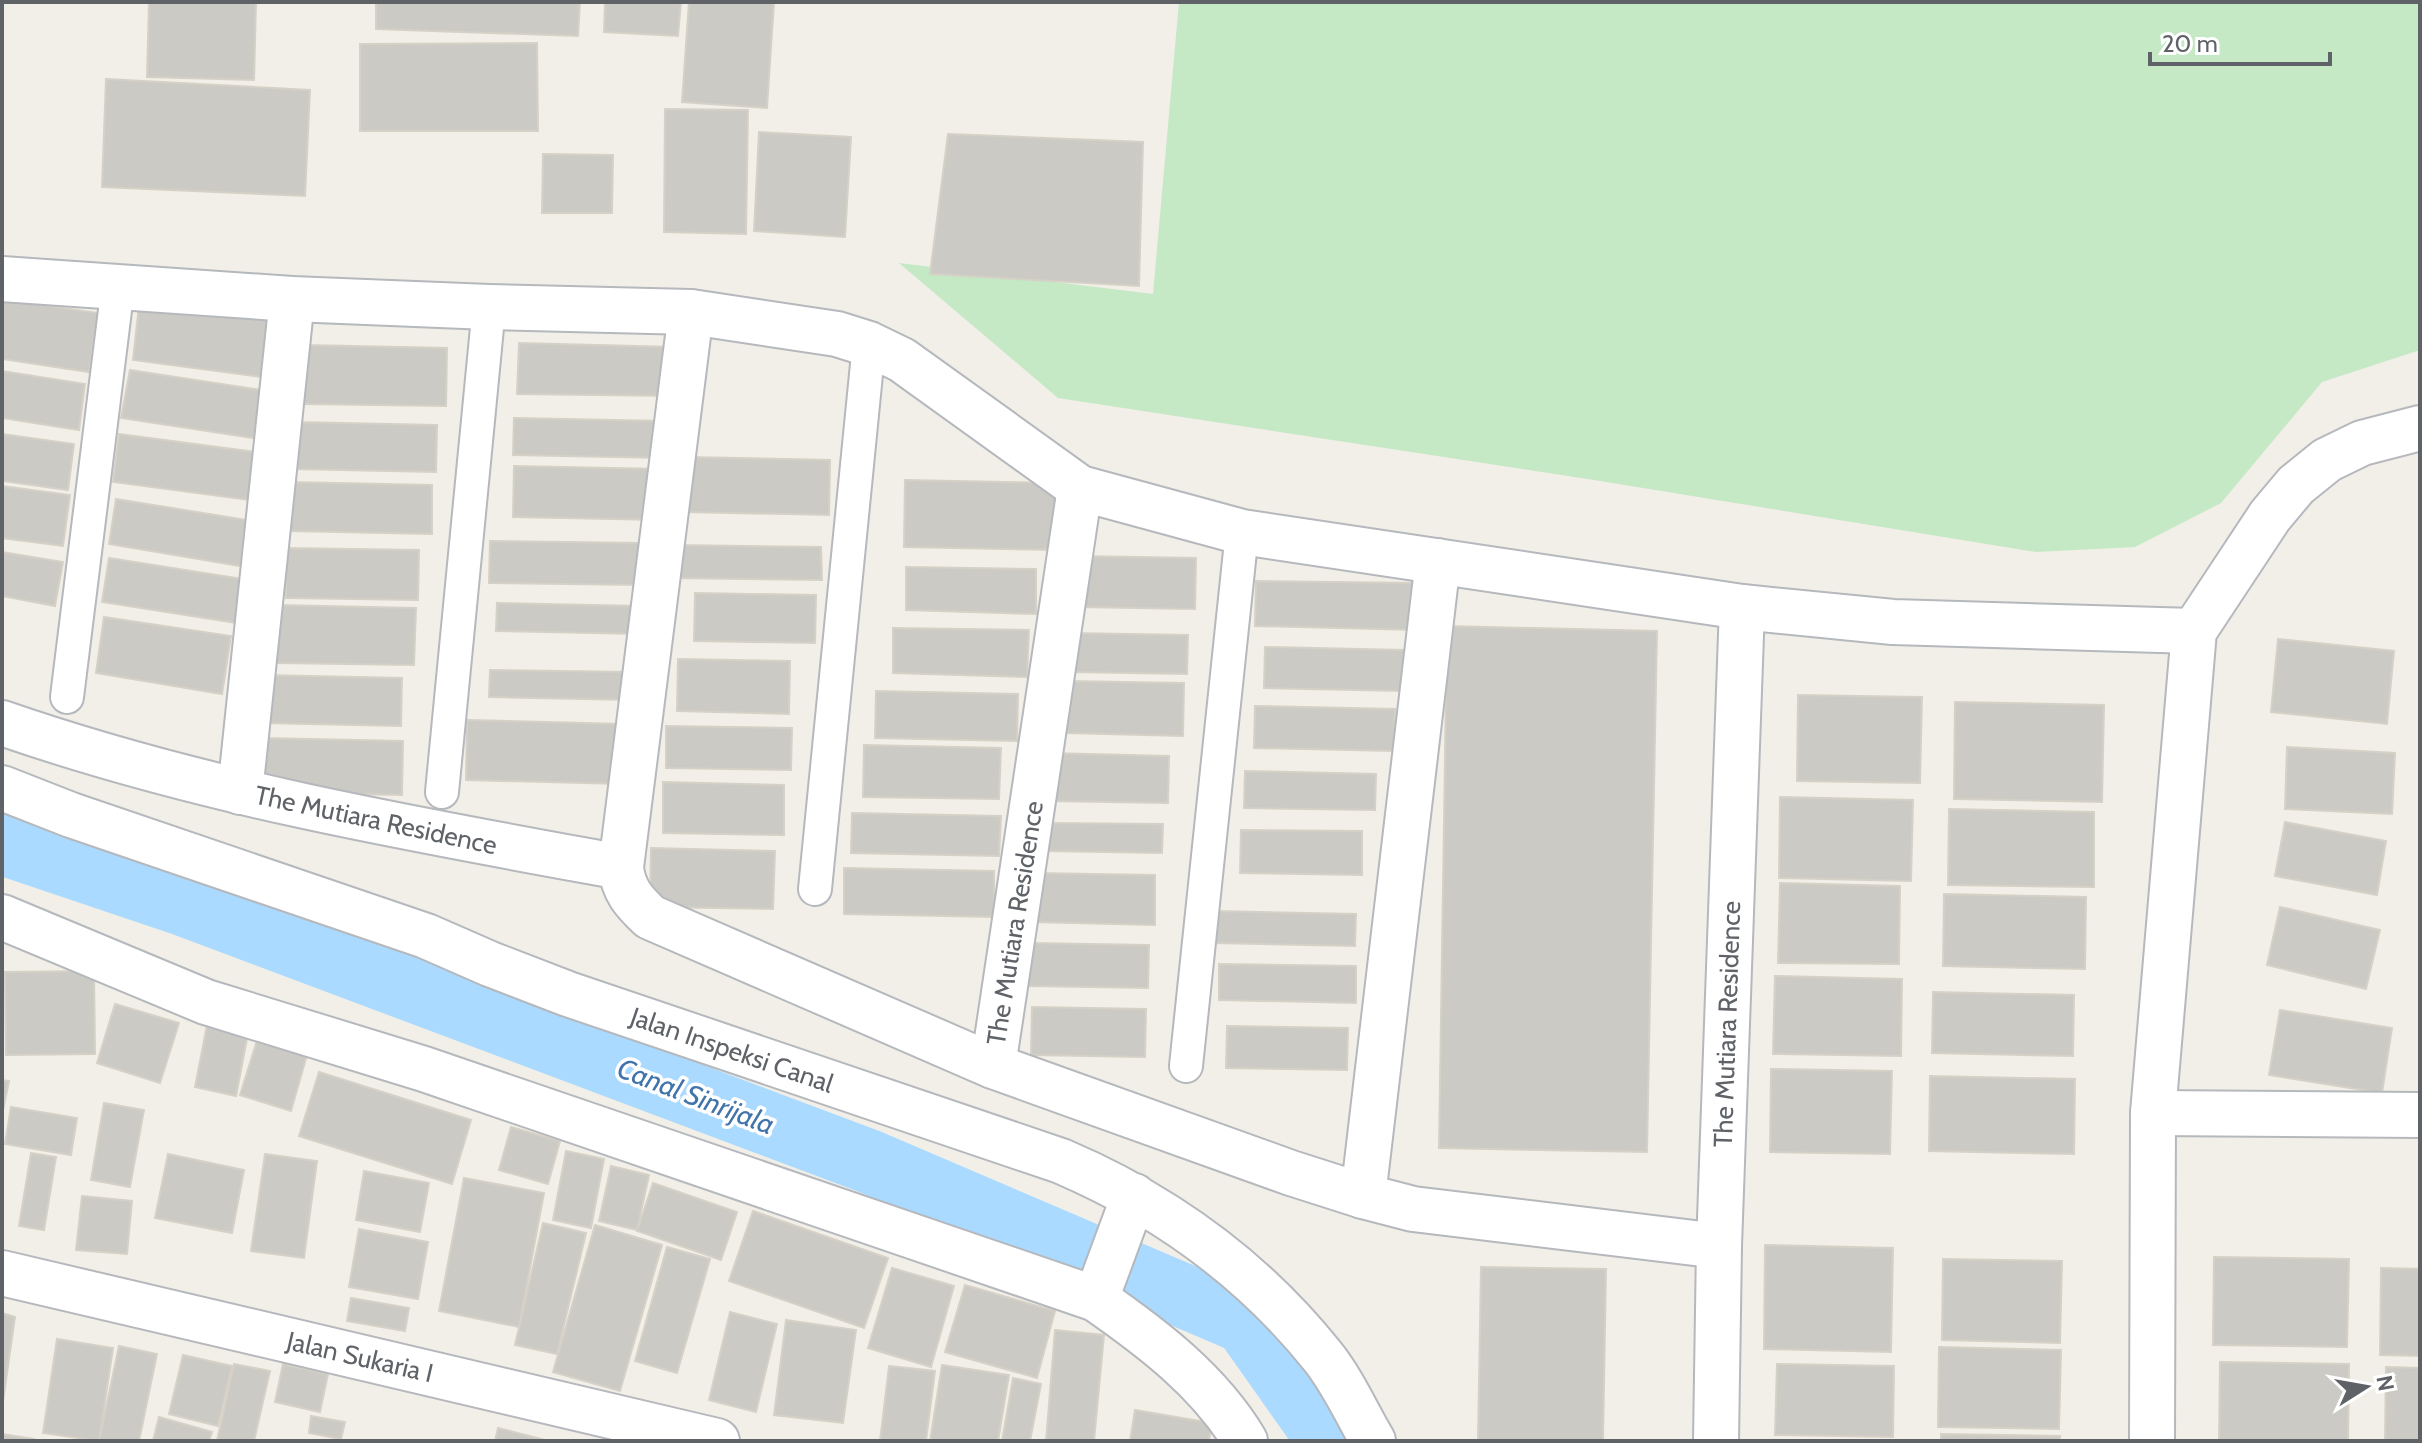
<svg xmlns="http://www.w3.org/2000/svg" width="2422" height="1443" font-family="Cabin,sans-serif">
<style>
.green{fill:#c5e8c5}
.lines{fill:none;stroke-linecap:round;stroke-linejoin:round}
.canal{stroke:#aadaff;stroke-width:64}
.building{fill:#cccac5;stroke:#d6d1c6;stroke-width:2}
.service-casing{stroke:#b5b8bc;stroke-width:36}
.minor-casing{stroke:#b5b8bc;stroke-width:48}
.service{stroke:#fff;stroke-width:32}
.minor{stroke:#fff;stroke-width:44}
.labels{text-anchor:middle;stroke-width:7;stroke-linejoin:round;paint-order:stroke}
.street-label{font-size:26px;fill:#5f6368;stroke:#fff}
.water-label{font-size:28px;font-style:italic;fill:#4174aa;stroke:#fff}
</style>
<rect width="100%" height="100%" fill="#f1efe8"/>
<!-- green -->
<polygon class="green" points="1179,2 2420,2 2420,350 2322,382 2221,503 2135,547 2036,552 1594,480 1058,398 899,263 1153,294"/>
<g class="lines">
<!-- canal -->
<polyline class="canal" points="2,843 186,905 868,1161 1245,1322 1329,1441"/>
</g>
<!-- building -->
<g class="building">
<polygon points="149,2 256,2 254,80 147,77"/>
<polygon points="376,2 580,2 578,36 376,29"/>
<polygon points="605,2 681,2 678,36 604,32"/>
<polygon points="689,2 774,2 767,108 682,102"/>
<polygon points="537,43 538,131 360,131 360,44"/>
<polygon points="106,79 310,90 305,196 102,187"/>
<polygon points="665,109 748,110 746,234 664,232"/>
<polygon points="759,132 851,137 845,237 754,231"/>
<polygon points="948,134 1143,142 1139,286 930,274"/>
<polygon points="543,154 613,155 612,213 542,213"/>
<polygon points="2,299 98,313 89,372 2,359"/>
<polygon points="139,305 277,322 270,378 133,360"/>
<polygon points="519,343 675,347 674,396 517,394"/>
<polygon points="305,345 447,348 446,406 304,404"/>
<polygon points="130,370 268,391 260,439 121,418"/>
<polygon points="2,371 85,384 79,430 2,418"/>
<polygon points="514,418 665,421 664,458 513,455"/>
<polygon points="294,422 437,425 436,472 293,469"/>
<polygon points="2,434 74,444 68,490 2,481"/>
<polygon points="119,434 255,452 249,500 113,482"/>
<polygon points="687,457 830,460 829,515 685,512"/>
<polygon points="514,466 661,469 661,520 513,517"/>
<polygon points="905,480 1060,483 1059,550 904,547"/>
<polygon points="289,482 432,485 432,534 289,531"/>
<polygon points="2,486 70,495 63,546 2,538"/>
<polygon points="116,499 253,521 246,567 109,544"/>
<polygon points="490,541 643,543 642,585 489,583"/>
<polygon points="673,545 821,547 822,580 672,578"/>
<polygon points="286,548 419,550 418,600 286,598"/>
<polygon points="2,552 63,562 55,606 2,596"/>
<polygon points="1078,556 1196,558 1195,609 1077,607"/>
<polygon points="109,558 243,579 237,623 102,602"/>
<polygon points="906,567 1036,569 1036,614 906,610"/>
<polygon points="1256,581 1417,583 1416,630 1255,626"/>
<polygon points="695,593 816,595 815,643 694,641"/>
<polygon points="497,603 641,606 640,634 496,631"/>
<polygon points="277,605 416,608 414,665 276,663"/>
<polygon points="104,617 231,636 222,694 96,673"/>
<polygon points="1447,626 1657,631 1647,1152 1439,1148"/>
<polygon points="893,628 1029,630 1027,677 893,673"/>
<polygon points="1069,633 1188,635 1187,674 1068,672"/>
<polygon points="2278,639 2394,651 2387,724 2271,712"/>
<polygon points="1265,647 1405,650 1404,691 1264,688"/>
<polygon points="678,659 790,661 789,714 677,711"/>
<polygon points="490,670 631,672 631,700 489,697"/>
<polygon points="263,675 402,678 401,726 263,723"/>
<polygon points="1068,681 1184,683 1183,736 1067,733"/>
<polygon points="876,691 1018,694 1017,741 875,738"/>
<polygon points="1798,695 1922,697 1920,783 1797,781"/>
<polygon points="1955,702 2104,705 2102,802 1954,799"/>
<polygon points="1255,706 1395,709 1394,751 1254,748"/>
<polygon points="467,720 622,724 621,784 466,780"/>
<polygon points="666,726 792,728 791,770 666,768"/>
<polygon points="262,738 403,741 402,795 261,792"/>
<polygon points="864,745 1001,748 999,799 863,797"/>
<polygon points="2287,747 2395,753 2392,814 2285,809"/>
<polygon points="1048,753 1169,756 1168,803 1048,801"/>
<polygon points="1245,771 1376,774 1375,810 1244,808"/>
<polygon points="663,782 784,785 784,835 663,833"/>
<polygon points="1780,797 1913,800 1911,881 1779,878"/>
<polygon points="1949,809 2094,812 2094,887 1948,885"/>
<polygon points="852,813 1001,816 999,856 851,853"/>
<polygon points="2285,822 2386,841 2377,895 2275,876"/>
<polygon points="1047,823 1163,824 1162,853 1046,851"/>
<polygon points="1241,830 1362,831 1362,875 1240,873"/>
<polygon points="651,848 775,851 773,909 650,907"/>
<polygon points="844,868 994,871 994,917 844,914"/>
<polygon points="1033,873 1155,875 1155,925 1032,922"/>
<polygon points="1780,883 1900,886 1899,964 1778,963"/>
<polygon points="1944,894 2086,897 2085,969 1943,966"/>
<polygon points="2280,907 2380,930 2366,989 2267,965"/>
<polygon points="1214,911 1356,914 1355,946 1213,943"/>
<polygon points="1029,943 1149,945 1148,988 1029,986"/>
<polygon points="1219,964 1356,966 1356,1003 1219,1000"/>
<polygon points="94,971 95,1054 6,1055 5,972"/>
<polygon points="1775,976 1902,979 1901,1056 1773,1054"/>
<polygon points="1933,992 2074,995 2073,1056 1932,1053"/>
<polygon points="115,1004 179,1023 160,1083 97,1063"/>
<polygon points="1032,1007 1146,1009 1145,1057 1031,1055"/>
<polygon points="2280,1010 2392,1028 2382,1093 2269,1075"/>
<polygon points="208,1020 249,1028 236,1096 195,1087"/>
<polygon points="1227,1026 1348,1028 1347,1070 1226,1068"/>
<polygon points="259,1034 309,1048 291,1111 240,1095"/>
<polygon points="1771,1069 1892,1071 1890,1154 1770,1152"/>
<polygon points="319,1072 471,1120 452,1184 299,1136"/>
<polygon points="1930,1076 2075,1079 2074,1154 1929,1151"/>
<polygon points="2,1080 9,1081 2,1115"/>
<polygon points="104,1103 144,1110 130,1187 91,1180"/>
<polygon points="11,1107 77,1118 71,1155 5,1144"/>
<polygon points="511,1127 560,1141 548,1184 499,1170"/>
<polygon points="566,1151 604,1159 591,1228 553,1220"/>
<polygon points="31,1153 56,1157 44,1230 19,1226"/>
<polygon points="168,1154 244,1170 232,1233 155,1218"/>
<polygon points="265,1154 317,1161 304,1258 251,1251"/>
<polygon points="611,1166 649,1175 637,1230 599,1221"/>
<polygon points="364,1171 429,1183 420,1232 356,1220"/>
<polygon points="464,1178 544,1193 519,1327 439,1311"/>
<polygon points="653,1183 737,1212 721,1260 637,1231"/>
<polygon points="82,1196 132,1201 127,1254 76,1250"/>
<polygon points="753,1211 888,1258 864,1328 729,1281"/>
<polygon points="543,1223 586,1233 557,1354 515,1345"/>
<polygon points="595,1225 662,1245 620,1391 553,1372"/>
<polygon points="359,1229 428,1242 418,1299 349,1287"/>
<polygon points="1765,1245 1893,1248 1891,1352 1764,1349"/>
<polygon points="667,1247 710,1259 677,1373 635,1361"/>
<polygon points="2214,1257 2349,1259 2347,1347 2213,1345"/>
<polygon points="1943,1259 2062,1261 2060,1343 1942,1340"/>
<polygon points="1481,1267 1606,1269 1603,1441 1478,1441"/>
<polygon points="892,1268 954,1286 931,1367 868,1348"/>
<polygon points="2381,1268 2420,1269 2420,1356 2380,1355"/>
<polygon points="965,1285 1055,1311 1037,1378 945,1352"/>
<polygon points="351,1298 409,1308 405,1331 347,1321"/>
<polygon points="730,1312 777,1324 756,1412 709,1400"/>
<polygon points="2,1313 15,1317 2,1408"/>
<polygon points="786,1320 856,1330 843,1423 774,1415"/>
<polygon points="1055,1330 1104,1335 1094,1441 1046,1441"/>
<polygon points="57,1339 113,1348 99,1441 43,1433"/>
<polygon points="119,1346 157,1354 139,1441 99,1441"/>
<polygon points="1939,1347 2061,1350 2059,1429 1938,1427"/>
<polygon points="183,1355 232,1366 218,1426 169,1414"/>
<polygon points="2220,1362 2349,1364 2348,1441 2219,1441"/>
<polygon points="234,1364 270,1371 254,1441 217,1441"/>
<polygon points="283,1364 328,1374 320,1412 275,1402"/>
<polygon points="1777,1364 1894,1366 1893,1437 1775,1435"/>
<polygon points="942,1365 1009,1375 998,1441 930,1441"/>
<polygon points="889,1366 935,1371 926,1441 880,1441"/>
<polygon points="2386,1367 2420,1368 2420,1441 2385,1441"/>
<polygon points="1013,1378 1041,1384 1030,1441 1002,1441"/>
<polygon points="1135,1410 1212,1423 1209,1441 1130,1441"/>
<polygon points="311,1416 345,1422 341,1439 309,1433"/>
<polygon points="159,1417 212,1432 209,1441 153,1441"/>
<polygon points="498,1428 549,1441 495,1441"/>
<polygon points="2,1434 34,1439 33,1441 2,1441"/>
<polygon points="1941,1434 2060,1436 2060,1441 1941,1441"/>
</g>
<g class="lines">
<!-- service casing -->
<g class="service-casing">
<g id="service">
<polyline points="67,697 118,286"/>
<polyline points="442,792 489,307"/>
<polyline points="815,889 869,344"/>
<polyline points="1186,1066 1242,532"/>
</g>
</g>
<!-- minor casing -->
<g class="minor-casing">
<g id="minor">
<polyline points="2,279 292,299 489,307 691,312 837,334 869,344 902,360 1080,488 1242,532 1742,607 1893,622 2194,631"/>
<path d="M 691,312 L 621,867 C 623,890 634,902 650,917 L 993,1066 L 1291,1173 L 1363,1196"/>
<polyline points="1438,561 1363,1196 1413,1209 1719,1246"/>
<path d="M 2,723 C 204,793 412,829 621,867"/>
<path d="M 2,788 L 71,815 L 426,936 L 490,964 L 568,994 L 1061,1161 C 1164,1205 1252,1268 1323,1357 C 1343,1382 1357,1414 1373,1441"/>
<polyline points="240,792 292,299"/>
<path d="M 2,917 L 206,1002 L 424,1069 L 1096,1299 C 1152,1338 1209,1381 1245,1441"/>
<polyline points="993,1066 1080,488"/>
<polyline points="2153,1113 2420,1115"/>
<polyline points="2,1273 717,1441"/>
<polyline points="1096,1299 1134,1196"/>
<polyline points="1716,1441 1719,1246 1742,607"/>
<polyline points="2152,1441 2153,1113 2194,631 2270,516 2296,485 2327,460 2362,443 2420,428"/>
</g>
</g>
<!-- service -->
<use href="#service" class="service"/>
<!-- minor -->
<use href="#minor" class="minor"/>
</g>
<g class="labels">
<!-- street labels -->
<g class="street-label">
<text transform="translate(376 820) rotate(12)" y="9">The Mutiara Residence</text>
<text transform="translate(1015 923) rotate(-81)" y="9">The Mutiara Residence</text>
<text transform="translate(1727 1024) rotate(-88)" y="9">The Mutiara Residence</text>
<text transform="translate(732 1050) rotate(19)" y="9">Jalan Inspeksi Canal</text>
<text transform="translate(360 1357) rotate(13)" y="9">Jalan Sukaria I</text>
</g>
<!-- water labels -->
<g class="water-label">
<text transform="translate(696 1096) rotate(21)" y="10">Canal Sinrijala</text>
</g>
</g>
<!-- border -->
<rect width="2422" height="1443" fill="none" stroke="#5f6368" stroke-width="8"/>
<!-- north arrow -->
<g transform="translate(2366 1387) rotate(79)" stroke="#ffffff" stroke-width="6" paint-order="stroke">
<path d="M0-6L14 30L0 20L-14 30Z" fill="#5f6368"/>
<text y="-12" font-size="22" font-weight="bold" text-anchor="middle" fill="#5f6368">N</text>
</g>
<!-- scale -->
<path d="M2150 52v12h180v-12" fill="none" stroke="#5f6368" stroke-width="4"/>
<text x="2162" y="52" font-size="24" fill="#5f6368" stroke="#ffffff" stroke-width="6" paint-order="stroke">20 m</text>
</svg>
